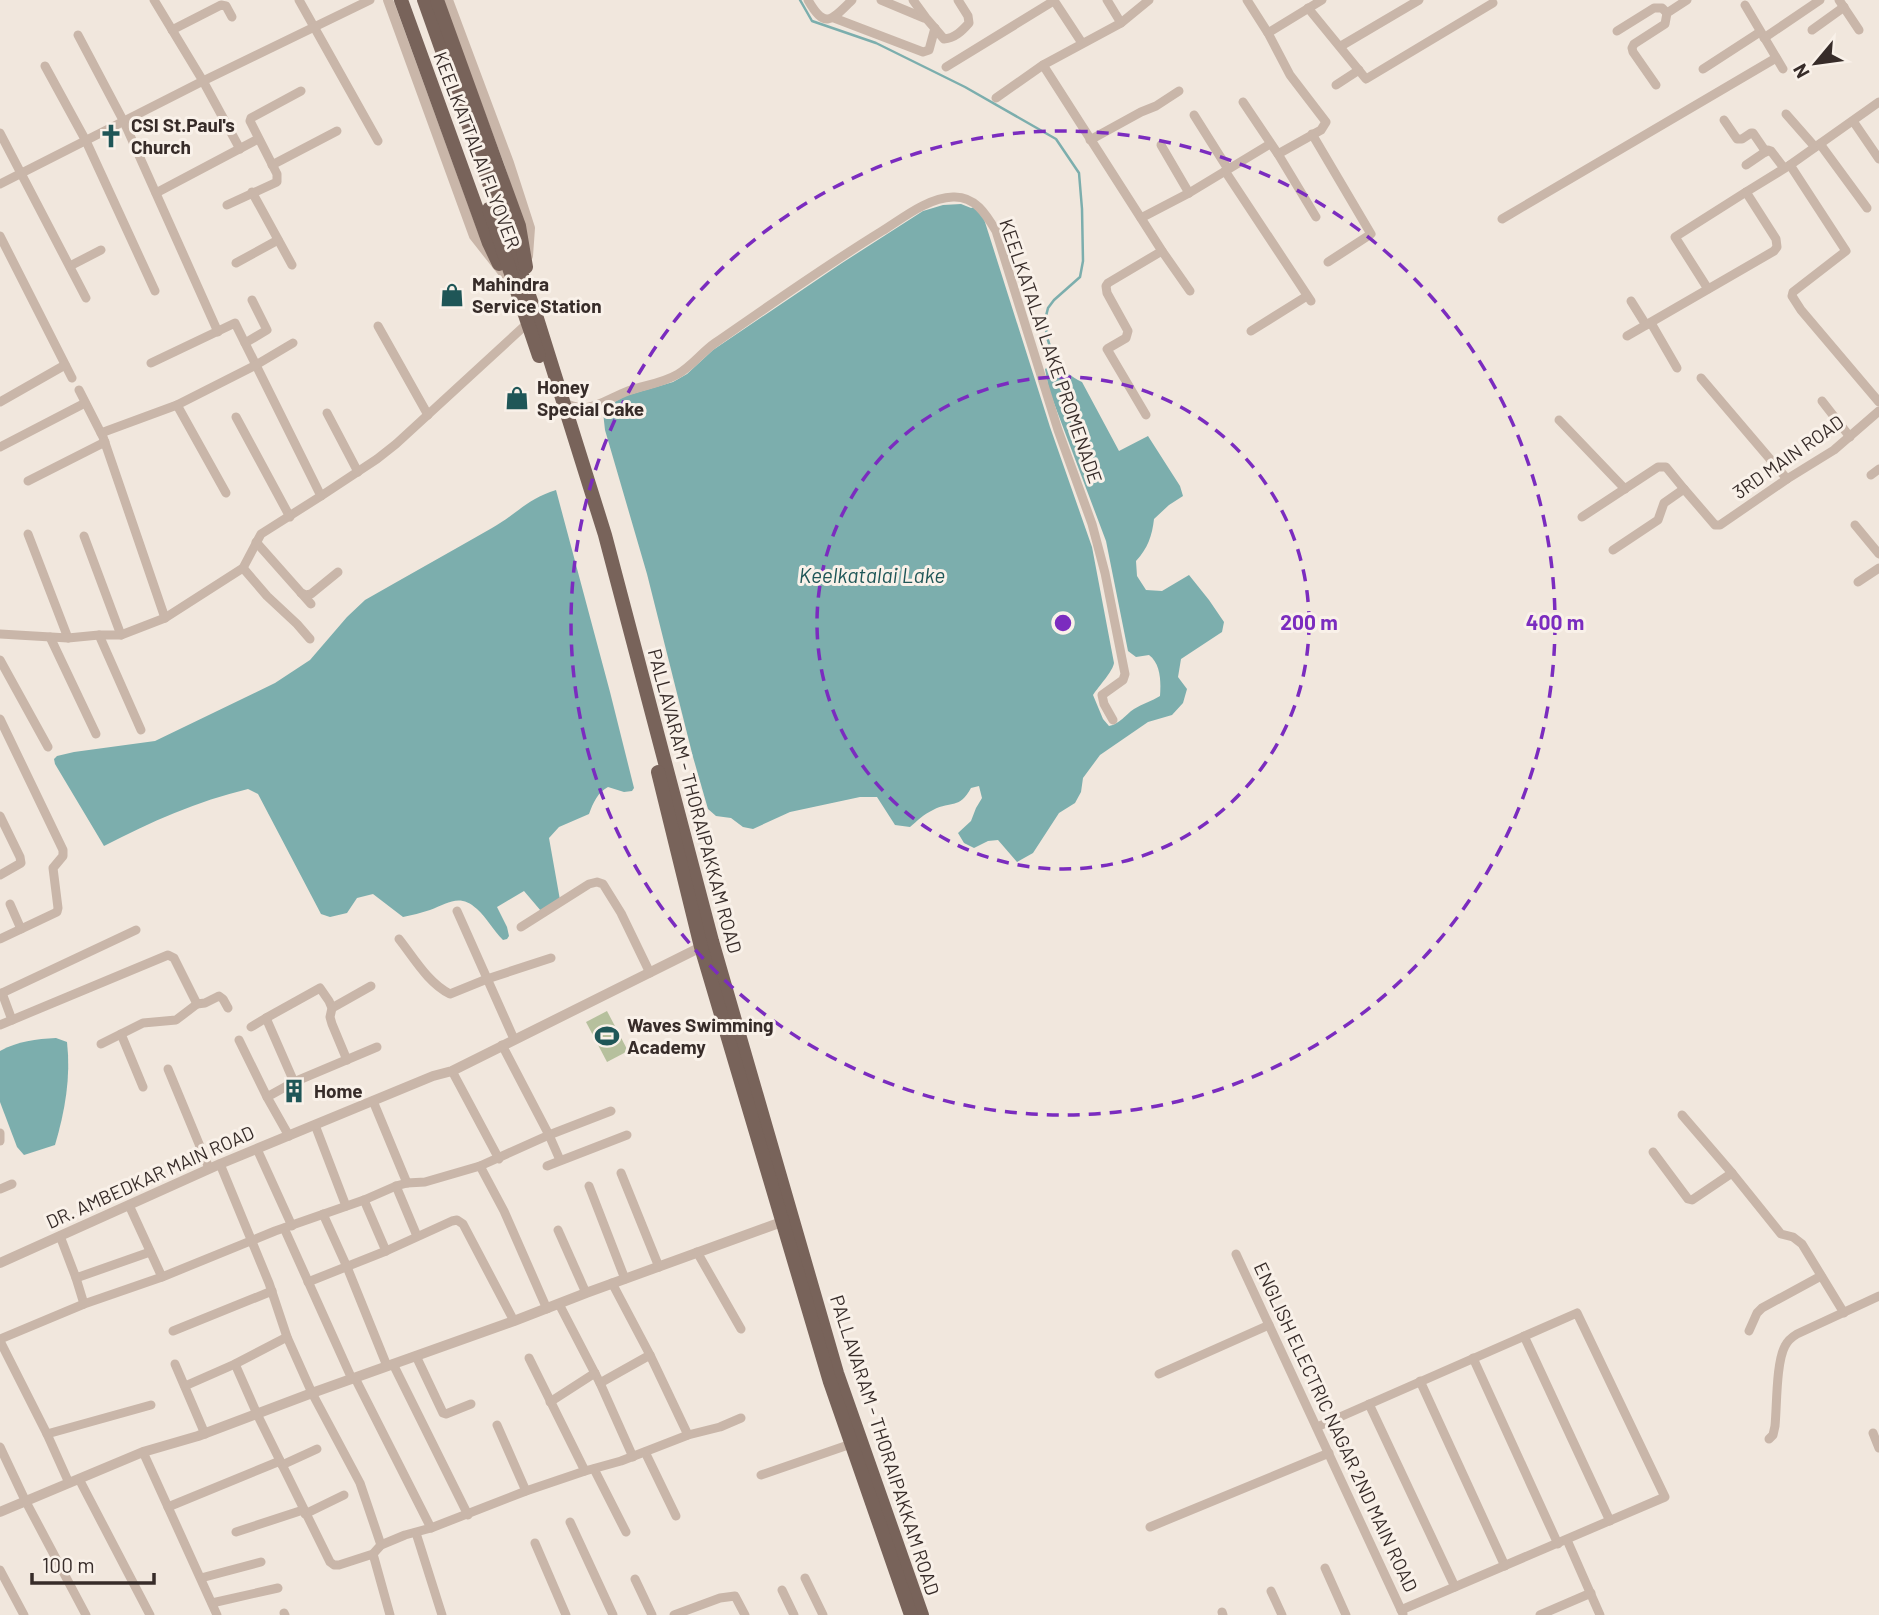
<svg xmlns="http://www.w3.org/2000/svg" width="1879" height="1615" font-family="Barlow,sans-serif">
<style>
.green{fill:#b6c09d}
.water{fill:#7caead}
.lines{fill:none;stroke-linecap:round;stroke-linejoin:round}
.stream{stroke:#7caead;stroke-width:2.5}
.minor{stroke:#c9b6a9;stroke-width:9}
.tertiary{stroke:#c9b6a9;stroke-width:10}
.primary{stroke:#78635a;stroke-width:14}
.ring{fill:none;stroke:#7b2cbf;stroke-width:3.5;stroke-dasharray:12 9}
.labels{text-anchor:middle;stroke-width:6;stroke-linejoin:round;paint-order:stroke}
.poi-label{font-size:19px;font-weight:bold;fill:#372c29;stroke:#f9f1e9;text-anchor:start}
.street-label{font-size:19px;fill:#372c29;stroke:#f9f1e9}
.water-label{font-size:21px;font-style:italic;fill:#1f5657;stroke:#f9f1e9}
.centre{fill:#7b2cbf;stroke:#f9f1e9;stroke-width:3.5}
.ring-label{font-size:21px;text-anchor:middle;font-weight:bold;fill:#7b2cbf;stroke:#f9f1e9;stroke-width:6;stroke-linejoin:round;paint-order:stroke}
</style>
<rect width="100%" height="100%" fill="#f1e7dd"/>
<!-- green -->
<polygon class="green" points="607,1011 628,1051 607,1062 586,1022"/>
<!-- water -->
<g class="water">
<path d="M 961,204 L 971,208 L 975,207 L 984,219 L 1050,427 L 1092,547 L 1114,663 C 1113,671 1099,686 1093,695 L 1103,719 L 1109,726 C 1120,724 1125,715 1134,709 C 1142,704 1152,701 1160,696 C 1161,682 1161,664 1149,655 L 1136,657 L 1128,651 L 1106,541 L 1049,390 L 1045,369 L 1051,365 C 1063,368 1071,377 1082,382 L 1119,451 L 1148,436 L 1180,486 L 1183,496 L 1169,505 L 1154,519 C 1152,536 1148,548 1136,561 L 1137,576 L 1146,590 L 1162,591 L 1189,575 L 1209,600 L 1224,622 L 1222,632 L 1181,659 L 1178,677 L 1187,689 L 1183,703 L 1172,715 L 1148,722 L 1100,755 L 1083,778 L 1081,792 L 1075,803 L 1059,813 L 1033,853 L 1017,862 L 998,840 L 988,841 L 974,848 L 964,843 L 958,833 L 971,821 L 976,808 L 982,798 L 979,786 L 971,788 C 959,810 952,800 933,810 C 924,814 917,821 910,827 L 895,825 L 877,797 L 860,797 L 790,812 L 753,829 L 743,827 L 731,818 L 716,816 L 708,809 L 693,757 L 647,574 L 605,430 L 603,412 L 609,405 L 625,396 L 673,382 L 687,374 L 713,350 L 842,263 L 923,211 L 943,205 Z"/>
<path d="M 556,490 L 610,692 L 634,788 L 632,791 L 624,792 L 608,787 C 598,792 593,803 589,814 L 559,827 L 549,838 L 560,900 L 541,911 L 524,891 L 497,907 L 507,927 L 509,936 L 507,939 L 503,940 C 493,930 487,918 477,909 C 460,893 448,903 430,910 C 421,913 412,915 403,917 L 373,894 L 357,898 L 347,913 L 330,917 L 321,914 L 258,794 L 248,789 C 198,801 150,822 104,846 L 55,764 L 54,759 L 57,756 L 74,752 L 155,741 L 275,683 L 310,660 L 347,617 L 365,600 C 407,576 450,552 492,528 C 517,514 527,499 556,490 Z"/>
<path d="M 56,1038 L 67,1042 C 71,1077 65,1111 55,1145 L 24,1155 L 17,1147 L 0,1102 L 0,1051 C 18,1041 36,1039 56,1038 Z"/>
</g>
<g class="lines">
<!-- stream -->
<polyline class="stream" points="800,0 812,21 876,43 965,87 1056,139 1079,173 1082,209 1083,261 1080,277 1054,300 1048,308 1045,320 1047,337 1053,356 1059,368"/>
<!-- minor -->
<g class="minor">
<polyline points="154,0 203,81 240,149"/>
<polyline points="299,0 378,141"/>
<path d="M 808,0 C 825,30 832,20 852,0"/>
<polyline points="881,0 924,18"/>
<path d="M 913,0 L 926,18 L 944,39 C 955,38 962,31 969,23 L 968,16 L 958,0"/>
<polyline points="1107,0 1121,23"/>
<polyline points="1247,0 1268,33 1290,75 1326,122 1321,130 1278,154"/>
<polyline points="1839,0 1859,30"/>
<polyline points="1745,5 1783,69"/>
<polyline points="1308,8 1366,79 1493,3"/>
<polyline points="834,18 923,52 929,50 935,28"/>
<polyline points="172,30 221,5 226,6 232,17"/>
<polyline points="1812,30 1844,7"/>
<polyline points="1617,31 1654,8 1662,8 1667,13"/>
<polyline points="1268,33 1322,0"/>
<polyline points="78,35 124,122 218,332"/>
<polyline points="1764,38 1820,0"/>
<polyline points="1341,46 1419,0"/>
<polyline points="1043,65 1162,251 1190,291"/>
<polyline points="45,66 86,141 155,291"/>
<polyline points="946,67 1052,2 1055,2 1082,43"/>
<polyline points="1703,69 1760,32"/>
<polyline points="1336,85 1359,70"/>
<polyline points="1656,85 1633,52 1632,48 1634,44 1665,24 1667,13 1687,0"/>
<polyline points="996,98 1043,65 1121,23 1149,0"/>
<polyline points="1243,102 1278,154 1316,217"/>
<polyline points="1879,102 1790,165 1846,251 1793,292 1792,296 1801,310 1879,402"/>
<polyline points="1786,114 1815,147"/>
<polyline points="1194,115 1228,169"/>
<polyline points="1724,120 1737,139 1742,139 1751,133 1753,133 1766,152"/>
<polyline points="1853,121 1879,159"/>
<polyline points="0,133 86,298"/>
<polyline points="1312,134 1371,234 1328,262"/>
<polyline points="1090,140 1141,112 1156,106 1179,91"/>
<polyline points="1820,144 1867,208"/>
<polyline points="1161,145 1189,193"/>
<polyline points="272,165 337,131"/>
<polyline points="1746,165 1768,150 1771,151 1784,168"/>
<polyline points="1225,171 1311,301"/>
<polyline points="0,184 203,81 370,0"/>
<polyline points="252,192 292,265"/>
<polyline points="156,193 258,139"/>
<polyline points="227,205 277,182 277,174 250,121 251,118 301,91"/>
<polyline points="1141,218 1189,193 1270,144"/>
<polyline points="1502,219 1776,58"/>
<polyline points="0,236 72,378"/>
<polyline points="236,263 278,240"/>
<polyline points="70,266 101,250"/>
<polyline points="1708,289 1675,237 1746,192"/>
<polyline points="1631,301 1646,325"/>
<polyline points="1651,323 1677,368"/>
<polyline points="378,326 428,415"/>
<polyline points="1251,331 1307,296"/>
<polyline points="1627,336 1774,251 1777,247 1776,239 1746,192 1790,165"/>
<polyline points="245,343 267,330 252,300"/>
<polyline points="151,363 235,323 321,496"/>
<polyline points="1701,378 1787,479"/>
<polyline points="79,390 103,437 165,618"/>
<polyline points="1822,401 1850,437"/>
<polyline points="0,402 65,365"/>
<path d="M 563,403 C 570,405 577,408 584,408 C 599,407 614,396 628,391 C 645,385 663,383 678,374 C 692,366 702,352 715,343 C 770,305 825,266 882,231 C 903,218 927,198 953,197 C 975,196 986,214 996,231 L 1058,430 L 1092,524 L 1105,573 L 1125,674 L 1123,680 L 1102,695 L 1104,704 L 1113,720"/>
<polyline points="177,405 256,365 293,343"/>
<polyline points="327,413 358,472"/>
<polyline points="1146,415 1107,349 1126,338 1128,331 1107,293 1106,286 1108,283 1162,251"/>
<polyline points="236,417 290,517"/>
<polyline points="1559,420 1625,489"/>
<polyline points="101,433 177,405 226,493"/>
<polyline points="0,447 85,403"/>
<polyline points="1871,475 1879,469"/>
<polyline points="28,481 105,442"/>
<polyline points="1582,517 1658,467 1666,467 1684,489"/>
<polyline points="1855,525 1879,554"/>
<polyline points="28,534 68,638"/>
<polyline points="84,536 121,635"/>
<polyline points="256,542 311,604"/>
<polyline points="1613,550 1658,520 1664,503 1684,489 1715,525 1720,525 1787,479 1834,450 1879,411"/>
<polyline points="243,568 267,596 297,624 310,639"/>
<polyline points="1858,582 1879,568"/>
<polyline points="301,593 306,595 311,594 338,572"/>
<polyline points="0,634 68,638 99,635 121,635 165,618 243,568 261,534 321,496 377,459 396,444 531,320"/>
<polyline points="99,635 141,730"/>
<polyline points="50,637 96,734"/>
<polyline points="0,660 48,747"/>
<polyline points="0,719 63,850 63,856 53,868 58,908 57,912 0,939"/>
<polyline points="0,816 20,857 21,863 0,875"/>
<polyline points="10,904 21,929"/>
<polyline points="457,911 514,1039"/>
<polyline points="521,927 589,884 597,882 603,884 621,913 650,973"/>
<path d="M 399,939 C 414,958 428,983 450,994 L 487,979 L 551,958"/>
<polyline points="2,993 12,1020"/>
<polyline points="0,994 136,930"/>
<polyline points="332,1008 371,986"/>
<polyline points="266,1018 320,988 329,1001 332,1008 330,1017 332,1024 347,1060"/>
<polyline points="0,1025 168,955 174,958 197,1004 205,1003 219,996 223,999 228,1008"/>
<polyline points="251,1027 266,1018 294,1082"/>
<polyline points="239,1040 267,1097"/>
<polyline points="101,1044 121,1034"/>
<polyline points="502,1045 549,1135 560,1160"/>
<polyline points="168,1069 209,1168"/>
<polyline points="452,1071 499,1159"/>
<polyline points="143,1087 121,1034 143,1023 176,1020 197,1004"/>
<polyline points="373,1101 407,1183"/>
<polyline points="1682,1115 1732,1173 1781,1234 1793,1237 1802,1244 1844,1313"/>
<polyline points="315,1125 346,1206"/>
<polyline points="0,1133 0,1141"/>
<polyline points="289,1136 267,1097 294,1082 377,1047"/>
<polyline points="257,1149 292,1226"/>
<polyline points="1653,1152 1688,1199 1692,1200 1732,1173"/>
<polyline points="220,1164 269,1283 287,1337 312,1393 360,1483 381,1545 373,1554 339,1565 334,1565 330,1562 257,1414 235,1364"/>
<polyline points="480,1166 504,1211 547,1309"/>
<polyline points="547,1166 627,1135"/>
<polyline points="621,1173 659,1267"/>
<polyline points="396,1186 417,1236"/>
<polyline points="589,1186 625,1279"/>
<polyline points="0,1189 12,1184"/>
<polyline points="364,1200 386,1251 452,1221 457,1220 463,1224 514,1321"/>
<polyline points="129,1205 162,1277"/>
<polyline points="323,1214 347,1267 387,1366"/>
<polyline points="284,1228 352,1379"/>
<polyline points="558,1230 586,1293"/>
<polyline points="60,1236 76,1278 150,1252"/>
<polyline points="697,1252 741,1329"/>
<polyline points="1236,1254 1403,1614"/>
<polyline points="76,1278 84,1304"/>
<polyline points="308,1282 386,1251"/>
<polyline points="612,1283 650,1355 688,1435"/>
<polyline points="559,1304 600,1383 633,1457"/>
<polyline points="173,1331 272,1291"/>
<polyline points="1749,1331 1757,1313 1762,1308 1821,1276"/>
<polyline points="1524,1336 1610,1521"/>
<polyline points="0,1339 84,1304 162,1277 275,1231 364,1200 396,1186 407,1183 425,1182 480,1166 549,1135 611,1111"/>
<polyline points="0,1341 47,1434 69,1483"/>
<polyline points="416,1356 443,1413 446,1414 471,1404"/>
<polyline points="529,1358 585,1471"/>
<polyline points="1473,1358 1558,1544"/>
<polyline points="175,1364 205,1434"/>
<polyline points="393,1364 468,1515"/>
<polyline points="1159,1374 1269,1325"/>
<polyline points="355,1378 431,1528 405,1535 381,1545"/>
<polyline points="1420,1381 1505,1566"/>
<polyline points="600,1383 650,1355"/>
<polyline points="185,1386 235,1364 287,1337"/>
<polyline points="550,1402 595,1373"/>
<polyline points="1369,1404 1455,1587"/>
<polyline points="497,1425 526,1491"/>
<polyline points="1317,1427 1577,1313 1665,1497 1401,1610"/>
<polyline points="1873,1433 1879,1448"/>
<polyline points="47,1434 151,1405"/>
<path d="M 1769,1439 L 1773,1435 L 1775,1426 C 1777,1405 1776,1363 1785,1346 C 1788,1340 1792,1337 1797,1334 L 1879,1296"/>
<polyline points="0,1447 25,1500 86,1615"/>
<polyline points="143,1452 217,1615"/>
<polyline points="645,1452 676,1516"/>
<polyline points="282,1465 317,1449"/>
<polyline points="594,1469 626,1532"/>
<polyline points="761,1475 851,1444"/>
<polyline points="79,1479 150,1615"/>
<polyline points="168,1507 280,1461"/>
<polyline points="305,1514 344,1495"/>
<polyline points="570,1522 613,1615"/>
<polyline points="1150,1527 1329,1453"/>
<polyline points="431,1528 526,1491 585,1471 621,1461 688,1435 720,1427 741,1418"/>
<polyline points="236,1532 303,1510"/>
<polyline points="416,1533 442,1615"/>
<polyline points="1567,1540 1600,1615"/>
<polyline points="535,1543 566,1615"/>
<polyline points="373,1554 390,1615"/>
<polyline points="1325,1568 1346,1615"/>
<polyline points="0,1570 24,1615"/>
<polyline points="201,1578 261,1562"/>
<polyline points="805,1578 823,1615"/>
<polyline points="635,1579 652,1615"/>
<polyline points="782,1590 794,1615"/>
<polyline points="1271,1591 1282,1615"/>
<polyline points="212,1603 278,1588"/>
<polyline points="1222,1612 1223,1615"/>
<polyline points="284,1613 285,1615"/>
<polyline points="674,1615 720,1598 735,1596 745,1615"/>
<polyline points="1540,1615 1591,1593"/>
</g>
<!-- tertiary -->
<g class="tertiary">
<polyline points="388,0 474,236 504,274"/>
<polyline points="448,0 509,163 530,228 528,256"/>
<polyline points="0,1263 220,1164 433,1076 452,1071 701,947"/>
<polyline points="0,1512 143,1452 198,1436 312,1393 514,1321 586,1293 790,1219"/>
</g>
<!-- primary -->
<g class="primary">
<polyline points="401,0 489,243 499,264"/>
<polyline points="424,0 536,315 605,535 712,941 837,1373 922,1615"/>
<polyline points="437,0 519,226 526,267"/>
<polyline points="489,209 539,356"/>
<polyline points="658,772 701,947 830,1382 911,1615"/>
</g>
</g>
<!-- distance rings -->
<g class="ring">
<circle cx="1063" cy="623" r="246"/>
<circle cx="1063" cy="623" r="492"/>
</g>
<!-- icons -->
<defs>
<g id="church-bare" transform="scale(1.89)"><path d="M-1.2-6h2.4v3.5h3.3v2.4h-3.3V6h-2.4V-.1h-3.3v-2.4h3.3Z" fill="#1f5657" stroke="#f9f1e9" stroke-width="2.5" paint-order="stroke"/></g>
<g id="shop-bare" transform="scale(1.89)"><path d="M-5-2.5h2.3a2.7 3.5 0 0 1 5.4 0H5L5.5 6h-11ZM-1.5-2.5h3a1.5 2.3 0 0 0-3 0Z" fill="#1f5657" stroke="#f9f1e9" stroke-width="2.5" paint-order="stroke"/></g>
<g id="stadium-bare" transform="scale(1.89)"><path d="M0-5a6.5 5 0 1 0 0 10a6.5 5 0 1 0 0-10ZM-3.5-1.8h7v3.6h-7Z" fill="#1f5657" stroke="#f9f1e9" stroke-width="2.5" paint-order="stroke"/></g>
<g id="building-bare" transform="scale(1.89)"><path d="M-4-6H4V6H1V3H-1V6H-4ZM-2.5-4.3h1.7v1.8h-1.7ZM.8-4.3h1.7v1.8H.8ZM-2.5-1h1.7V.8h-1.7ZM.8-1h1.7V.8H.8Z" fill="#1f5657" stroke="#f9f1e9" stroke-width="2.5" paint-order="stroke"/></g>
</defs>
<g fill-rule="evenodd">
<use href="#church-bare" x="111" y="136"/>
<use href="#shop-bare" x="452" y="295"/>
<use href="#shop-bare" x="517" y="398"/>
<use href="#stadium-bare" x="607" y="1036"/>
<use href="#building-bare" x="294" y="1091"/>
</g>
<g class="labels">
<!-- poi labels -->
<g class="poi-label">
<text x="131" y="132">CSI St.Paul's<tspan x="131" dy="22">Church</tspan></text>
<text x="472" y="291">Mahindra<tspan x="472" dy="22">Service Station</tspan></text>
<text x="537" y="394">Honey<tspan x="537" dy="22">Special Cake</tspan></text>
<text x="627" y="1032">Waves Swimming<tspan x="627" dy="22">Academy</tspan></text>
<text x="314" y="1098">Home</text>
</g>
<!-- street labels -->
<g class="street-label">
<text transform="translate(477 150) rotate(69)" y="7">KEELKATTALAI FLYOVER</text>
<text transform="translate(1051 351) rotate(71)" y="7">KEELKATALAI LAKE PROMENADE</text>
<text transform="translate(1788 457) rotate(-35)" y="7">3RD MAIN ROAD</text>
<text transform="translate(695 801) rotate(75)" y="7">PALLAVARAM - THORAIPAKKAM ROAD</text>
<text transform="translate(150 1177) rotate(-24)" y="7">DR. AMBEDKAR MAIN ROAD</text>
<text transform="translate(1336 1427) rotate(65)" y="7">ENGLISH ELECTRIC NAGAR 2ND MAIN ROAD</text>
<text transform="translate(885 1445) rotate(72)" y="7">PALLAVARAM - THORAIPAKKAM ROAD</text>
</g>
<!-- water labels -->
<g class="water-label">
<text x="872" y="583">Keelkatalai Lake</text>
</g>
</g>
<circle cx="1063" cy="623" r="10" class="centre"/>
<g class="ring-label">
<text x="1309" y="630">200 m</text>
<text x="1555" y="630">400 m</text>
</g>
<!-- north arrow -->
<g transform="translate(1816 63) rotate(241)" stroke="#f9f1e9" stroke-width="5" paint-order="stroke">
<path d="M0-5L12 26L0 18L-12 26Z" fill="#372c29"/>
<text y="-10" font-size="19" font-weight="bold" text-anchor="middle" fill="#372c29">N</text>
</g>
<!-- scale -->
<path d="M32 1573v10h122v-10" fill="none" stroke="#372c29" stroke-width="3.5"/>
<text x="42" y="1573" font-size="21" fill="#372c29" stroke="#f9f1e9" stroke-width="5" paint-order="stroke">100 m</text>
</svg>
